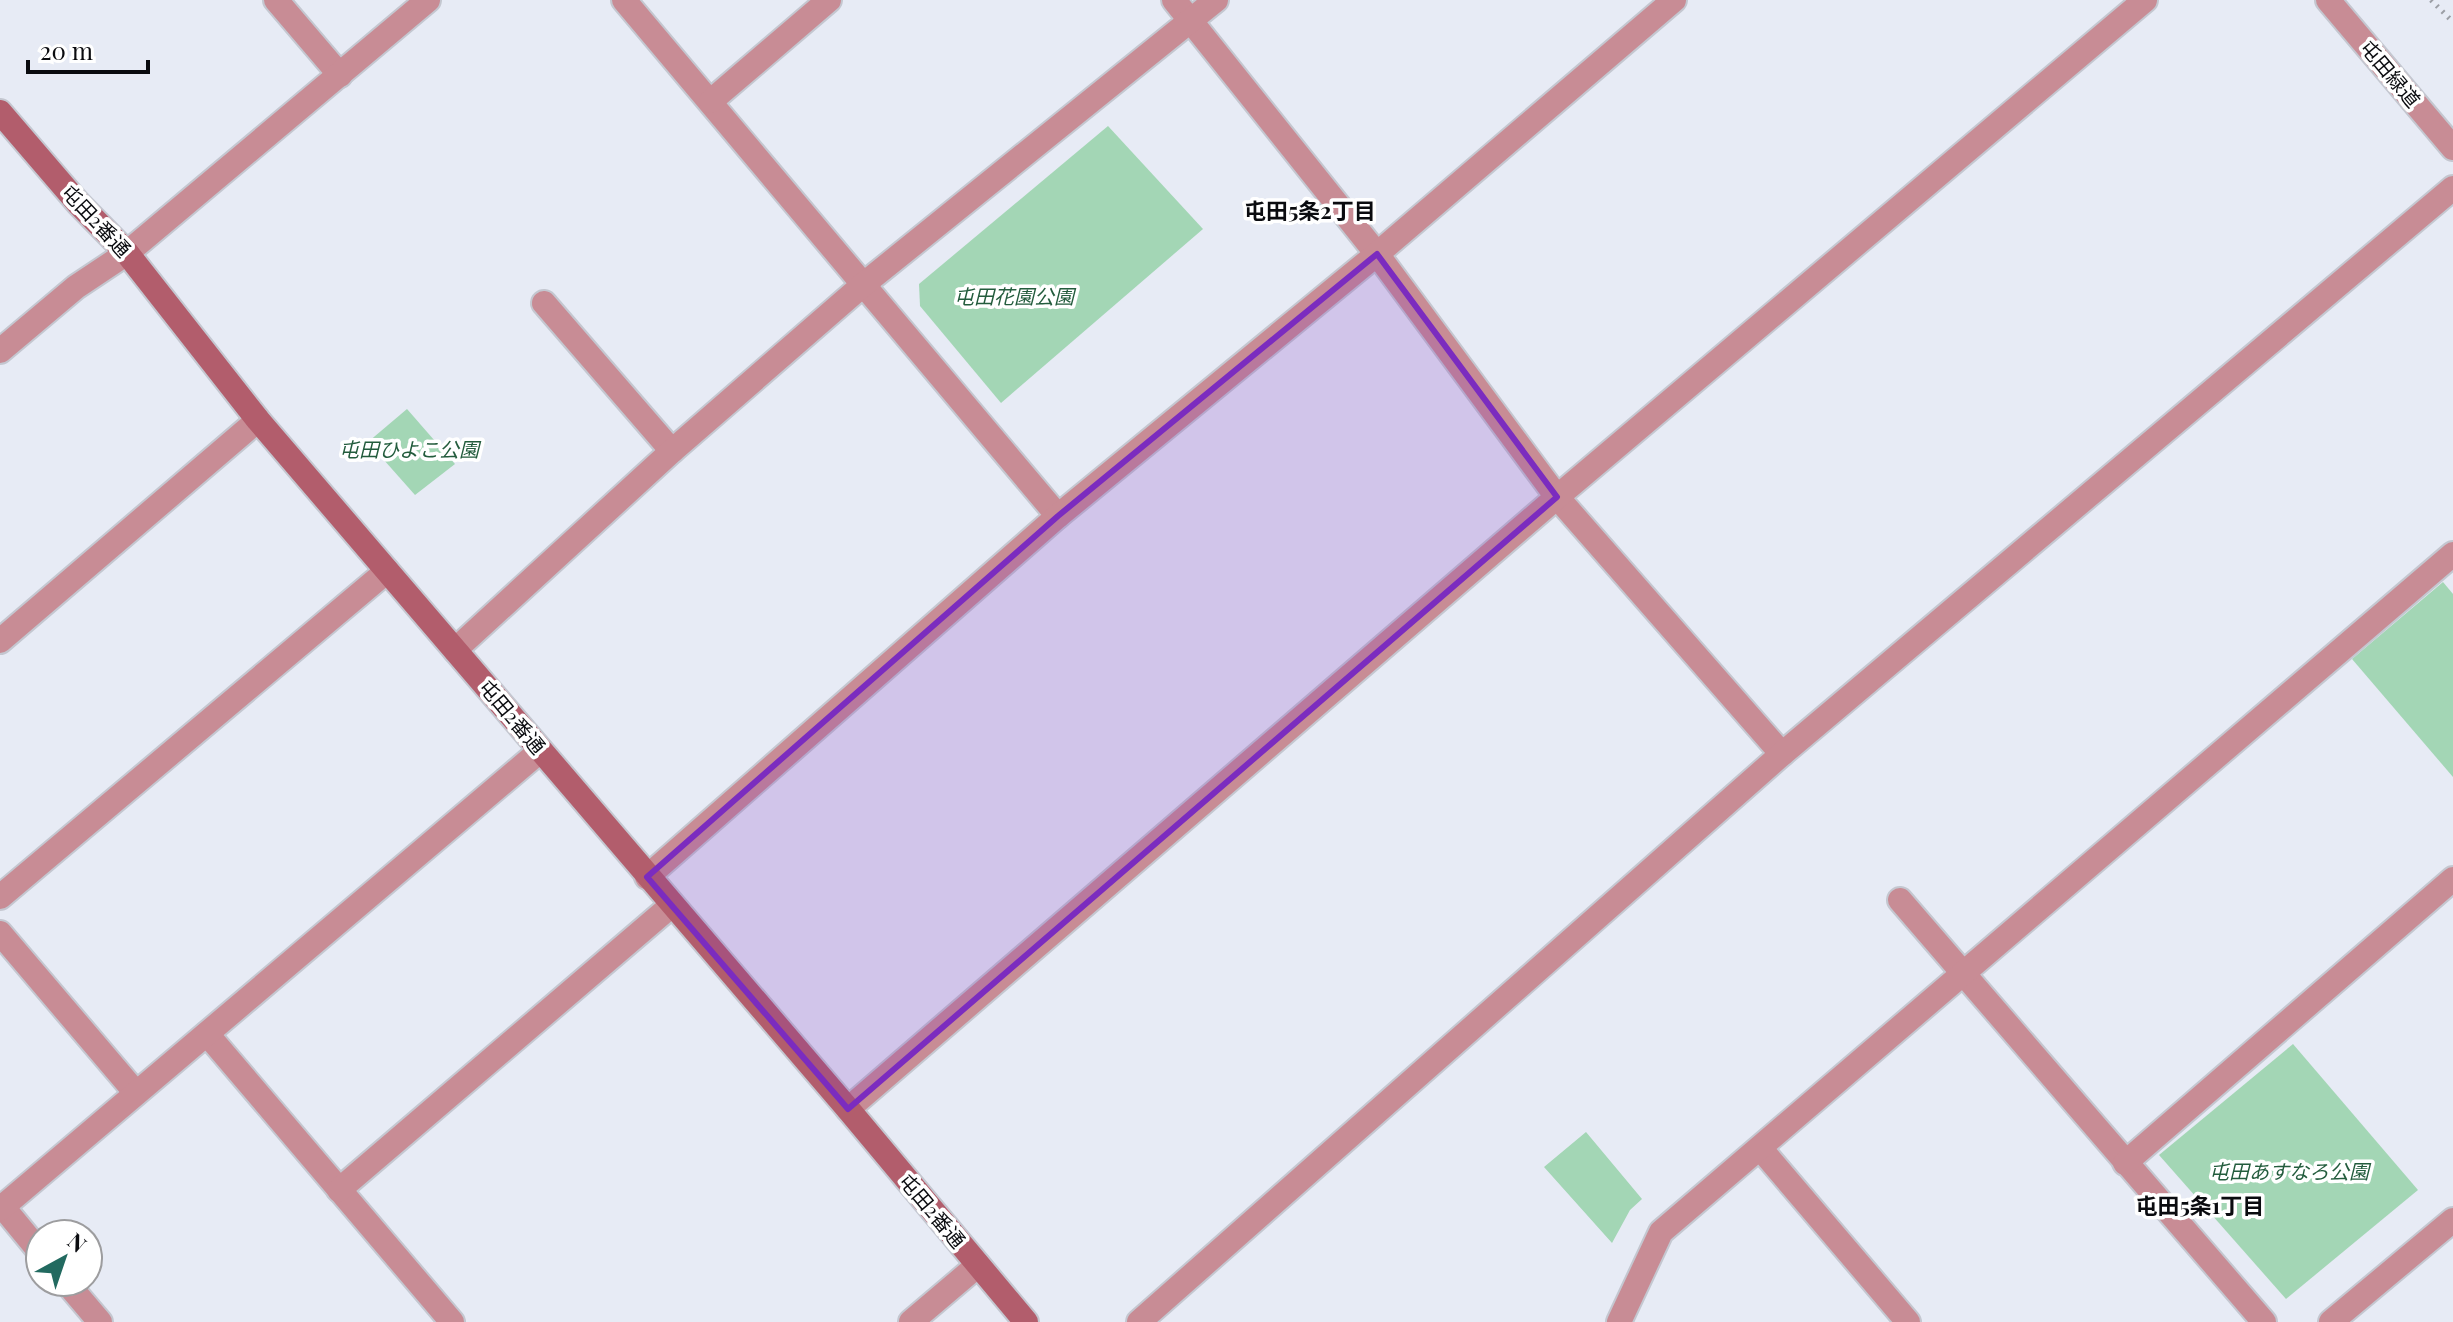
<svg xmlns="http://www.w3.org/2000/svg" width="2453" height="1322" font-family="'Playfair Display','Noto Sans JP',serif">
<style>
.green{fill:#a3d6b5}
.lines{fill:none;stroke-linecap:round;stroke-linejoin:round}
.street-casing{stroke:#c4c7d0;stroke-width:28}
.secondary-casing{stroke:#c4c7d0;stroke-width:28}
.path{stroke:#9b9ea5;stroke-width:5;stroke-dasharray:2 6;stroke-linecap:butt}
.street{stroke:#c88c95;stroke-width:24}
.secondary{stroke:#b25d6c;stroke-width:24}
.marked{fill:#7b2cbf;fill-opacity:0.2;stroke:#7b2cbf;stroke-width:6;stroke-linejoin:round}
.labels{text-anchor:middle;stroke-width:7;stroke-linejoin:round;paint-order:stroke}
.street-label{font-size:20px;fill:#0a0b0f;stroke:#fff}
.park-label{font-size:20px;font-style:italic;fill:#235c3d;stroke:#fff}
.neighbourhood-label{font-size:22px;font-weight:bold;fill:#0a0b0f;stroke:#fff}
</style>
<rect width="100%" height="100%" fill="#e7ebf5"/>
<!-- green -->
<g class="green">
<polygon points="1108,126 1203,229 1001,403 920,306 919,284"/>
<polygon points="407,409 455,464 415,495 368,442"/>
<polygon points="2443,582 2453,594 2453,777 2352,659"/>
<polygon points="2293,1044 2418,1190 2286,1299 2159,1155"/>
<polygon points="1586,1132 1642,1199 1630,1210 1612,1243 1544,1167"/>
</g>
<g class="lines">
<!-- street casing -->
<g class="street-casing">
<g id="street">
<polyline points="276,0 340,75"/>
<polyline points="624,0 1058,516"/>
<polyline points="1174,0 1377,254 1557,497 1782,754"/>
<polyline points="2328,0 2453,148"/>
<polyline points="711,101 829,0"/>
<polyline points="544,303 672,451"/>
<polyline points="0,351 76,287 127,253 428,0"/>
<polyline points="0,641 258,420"/>
<polyline points="455,650 672,451 864,284 1216,0"/>
<polyline points="647,877 1058,516 1377,254 1674,0"/>
<polyline points="0,897 387,571"/>
<polyline points="1900,900 2264,1322"/>
<polyline points="0,933 136,1093"/>
<polyline points="207,1034 452,1322"/>
<polyline points="848,1109 1557,497 2145,0"/>
<polyline points="1760,1148 1908,1322"/>
<polyline points="2125,1163 2453,879"/>
<polyline points="339,1190 672,905"/>
<polyline points="3,1207 40,1252"/>
<polyline points="0,1209 540,751"/>
<polyline points="66,1282 100,1322"/>
<polyline points="911,1322 978,1265"/>
<polyline points="1139,1322 1782,754 2453,188"/>
<polyline points="1619,1322 1661,1232 2453,554"/>
<polyline points="2331,1322 2453,1220"/>
</g>
</g>
<!-- secondary casing -->
<g class="secondary-casing">
<polyline id="secondary" points="0,112 78,203 127,253 258,420 848,1109 1026,1322"/>
</g>
<!-- path -->
<polyline class="path" points="2431,0 2453,22"/>
<!-- street -->
<use href="#street" class="street"/>
<!-- secondary -->
<use href="#secondary" class="secondary"/>
</g>
<!-- marked area -->
<path class="marked" d="M 1377,254 L 1557,497 L 848,1109 L 647,877 L 1058,516 Z"/>
<g class="labels">
<!-- street labels -->
<g class="street-label">
<text transform="translate(2390 74) rotate(50)" y="7">屯田緑道</text>
<text transform="translate(96 221) rotate(47)" y="7">屯田2番通</text>
<text transform="translate(512 717) rotate(50)" y="7">屯田2番通</text>
<text transform="translate(932 1211) rotate(50)" y="7">屯田2番通</text>
</g>
<!-- park labels -->
<g class="park-label">
<text x="1014" y="304">屯田花園公園</text>
<text x="409" y="457">屯田ひよこ公園</text>
<text x="2289" y="1179">屯田あすなろ公園</text>
</g>
<!-- neighbourhood labels -->
<g class="neighbourhood-label">
<text x="1310" y="219">屯田5条2丁目</text>
<text x="2200" y="1214">屯田5条1丁目</text>
</g>
</g>
<!-- north arrow -->
<g transform="translate(64 1258) rotate(40)"><circle r="38" fill="#ffffff" stroke="#9d9d9f" stroke-width="2"/>
<path d="M0-6L14 30L0 20L-14 30Z" fill="#226a60"/>
<text y="-12" font-size="22" font-weight="bold" text-anchor="middle" fill="#0a0b0f">N</text>
</g>
<!-- scale -->
<path d="M28 60v12h120v-12" fill="none" stroke="#0a0b0f" stroke-width="4"/>
<text x="40" y="60" font-size="24" fill="#0a0b0f" stroke="#ffffff" stroke-width="6" paint-order="stroke">20 m</text>
</svg>
